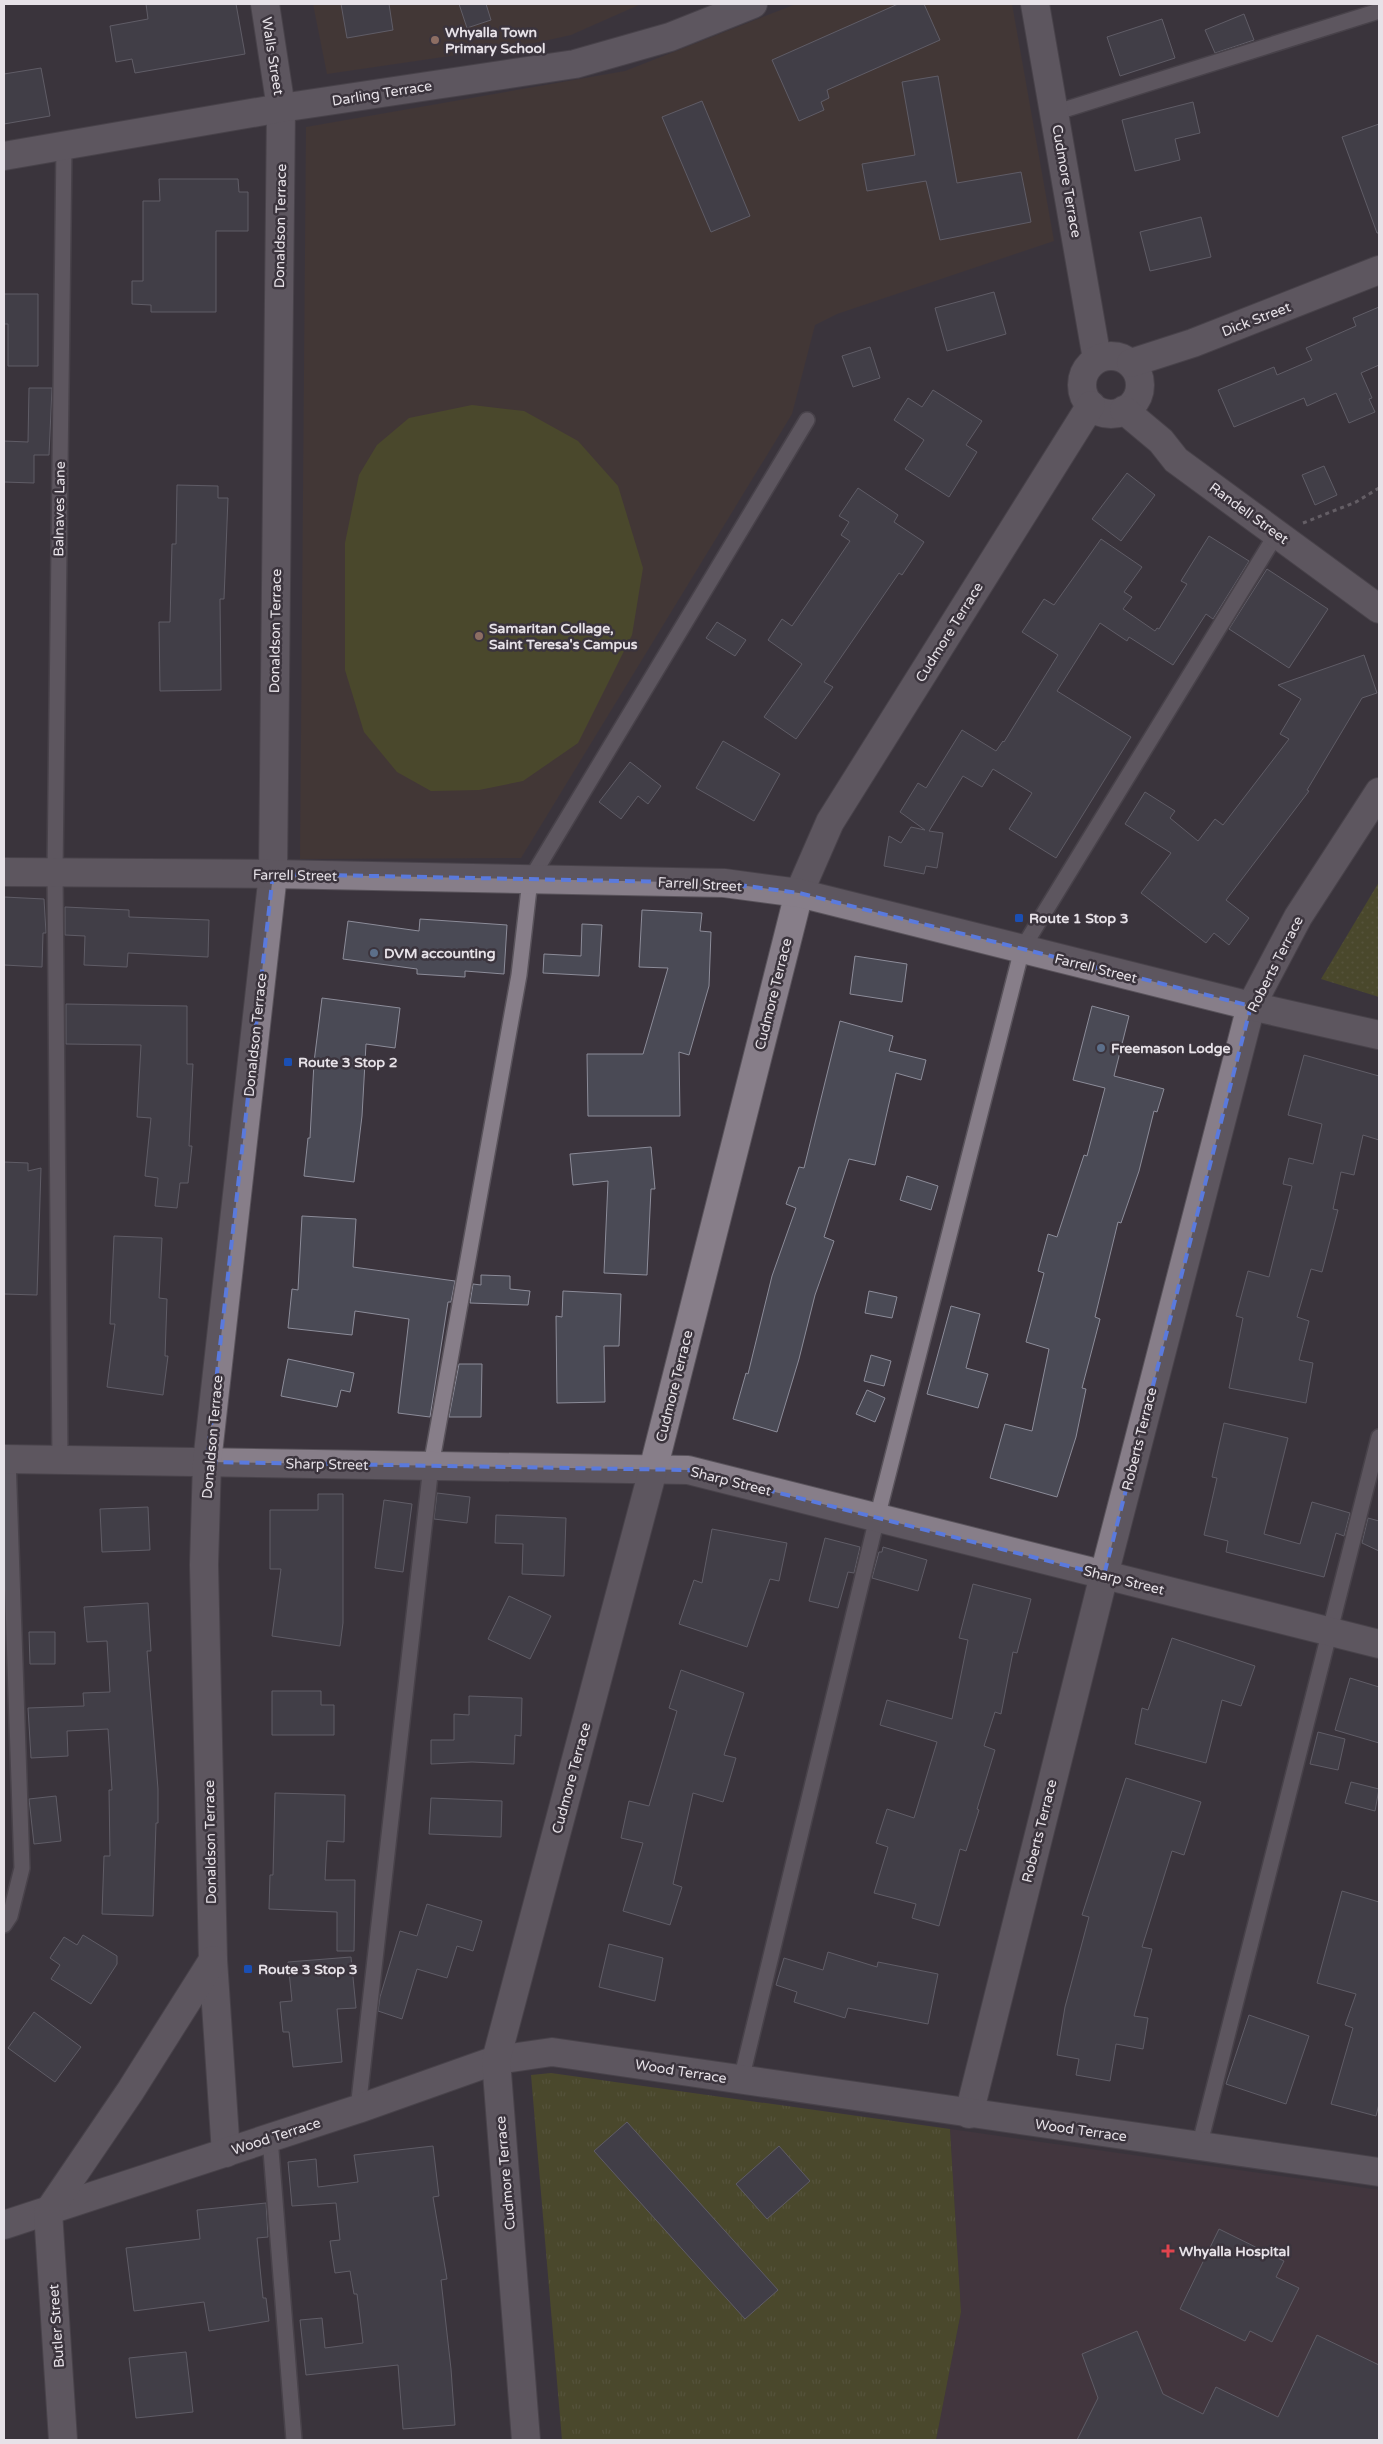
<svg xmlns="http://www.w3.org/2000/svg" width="1383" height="2444" font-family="'Varela Round',sans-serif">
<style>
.education{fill:#4c3a30}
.medical{fill:#4c3840}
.grass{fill:url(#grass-dots)}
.park{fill:url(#park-tufts)}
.garden{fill:#5e6019}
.building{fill:#4a4a55;stroke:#8c8c99}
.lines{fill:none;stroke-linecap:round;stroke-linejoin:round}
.lane-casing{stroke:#59535b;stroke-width:18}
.street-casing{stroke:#59535b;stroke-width:30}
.secondary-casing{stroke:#59535b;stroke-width:30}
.path{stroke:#979198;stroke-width:3;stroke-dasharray:4 4;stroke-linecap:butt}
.lane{stroke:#877e89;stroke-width:15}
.street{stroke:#877e89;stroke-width:28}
.secondary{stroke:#877e89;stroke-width:28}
.marked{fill:none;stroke:#5a7add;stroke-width:4;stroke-dasharray:10 6;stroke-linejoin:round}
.education-dot{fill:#8d6e63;stroke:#3b343d;stroke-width:2}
.transit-dot{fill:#1a4fb4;stroke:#3b343d;stroke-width:2}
.service-dot{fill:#5c6f8a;stroke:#3b343d;stroke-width:2}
.health-dot{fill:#e0444e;stroke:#3b343d;stroke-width:2}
.labels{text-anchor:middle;stroke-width:5;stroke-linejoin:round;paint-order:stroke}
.poi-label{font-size:14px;font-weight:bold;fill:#e7e2e8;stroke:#3b343d;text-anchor:start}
.street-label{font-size:14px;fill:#e7e2e8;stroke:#3b343d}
</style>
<defs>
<pattern id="grass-dots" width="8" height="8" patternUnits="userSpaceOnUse" patternTransform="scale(1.25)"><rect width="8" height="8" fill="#5e6019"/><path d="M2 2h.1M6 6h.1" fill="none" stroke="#75763a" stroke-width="1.8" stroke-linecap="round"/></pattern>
<pattern id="park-tufts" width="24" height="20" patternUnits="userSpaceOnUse" patternTransform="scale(1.25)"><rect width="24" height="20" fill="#5e6019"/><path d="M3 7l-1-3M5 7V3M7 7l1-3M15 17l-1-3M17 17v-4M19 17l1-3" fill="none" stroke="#75763a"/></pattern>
</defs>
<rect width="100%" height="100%" fill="#3b343d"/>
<!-- education -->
<g class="education">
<polygon points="313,4 641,4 571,35 526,45 327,74"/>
<polygon points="796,4 1012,4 1054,241 837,314 815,325 792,414 521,858 300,859 306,127 625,71"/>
</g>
<!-- medical -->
<polygon class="medical" points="950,2129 1379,2190 1379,2440 936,2440 961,2312"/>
<!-- grass -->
<polygon class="grass" points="1379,882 1379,997 1321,979"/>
<!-- park -->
<polygon class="park" points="551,2073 950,2129 961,2312 936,2440 562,2440 531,2075"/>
<!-- garden -->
<polygon class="garden" points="472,405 524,411 578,441 618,486 643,568 632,635 578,743 523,781 479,790 431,791 397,772 364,732 345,670 345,543 359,475 377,445 409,418"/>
<!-- building -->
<g class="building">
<polygon points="146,4 236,4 245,54 135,73 132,59 116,62 110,26 148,19"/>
<polygon points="341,4 389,4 393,30 347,38"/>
<polygon points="459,4 486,4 491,20 467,28"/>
<polygon points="898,4 924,4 940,40 827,90 829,98 821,102 824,110 799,121 772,60"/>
<polygon points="1244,14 1254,40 1215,53 1205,30"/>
<polygon points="1162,19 1175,58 1120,76 1107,37"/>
<polygon points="41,68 50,116 4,124 4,74"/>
<polygon points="938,76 957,183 1021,172 1031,222 940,240 926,181 867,191 862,164 915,155 902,82"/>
<polygon points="702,101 750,216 711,232 662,117"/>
<polygon points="1193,102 1200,133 1175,139 1180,160 1135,171 1122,120"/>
<polygon points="1379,124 1379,233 1377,233 1342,137"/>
<polygon points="159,179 238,179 239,192 248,192 248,231 216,231 216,312 151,312 151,305 132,304 132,281 143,281 143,201 160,201"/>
<polygon points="1201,217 1211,257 1150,271 1140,232"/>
<polygon points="994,292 1006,334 947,351 935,308"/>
<polygon points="4,294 38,294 38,366 8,366 8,324 4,324"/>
<polygon points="1379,307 1379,365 1361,373 1372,398 1369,399 1375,412 1349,423 1336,393 1307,406 1304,398 1234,427 1218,390 1274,367 1277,375 1312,360 1306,348 1356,326 1353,318"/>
<polygon points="870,347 880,378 853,387 842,356"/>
<polygon points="29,388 52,388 49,455 34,455 34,483 4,482 4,441 28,442"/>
<polygon points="933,390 982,421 966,445 977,452 949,497 905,469 924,440 894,420 908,398 922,407"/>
<polygon points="1324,466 1337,495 1315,505 1302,475"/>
<polygon points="1127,473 1155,495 1121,541 1092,519"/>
<polygon points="177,485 218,486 218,498 228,498 224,599 220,599 221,690 160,691 159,622 170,622 172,544 176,544"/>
<polygon points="858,488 898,515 894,522 924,542 902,575 899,573 824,682 833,687 796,739 764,717 802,664 768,640 782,619 792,626 850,541 841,535 849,522 839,516"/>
<polygon points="1209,536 1249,561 1213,619 1206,614 1173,665 1129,637 1127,641 1100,623 1057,691 1131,737 1056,858 1009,829 1032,793 993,769 982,787 963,776 929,831 943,833 937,868 926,866 924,874 884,866 889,836 901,843 911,827 925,830 900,812 918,783 926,788 962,730 996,751 1003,741 1004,742 1058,655 1022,632 1044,599 1054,605 1101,539 1142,567 1124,592 1132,597 1123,609 1155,631 1157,628 1159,629 1187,584 1181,581"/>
<polygon points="1267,569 1328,609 1289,668 1229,629"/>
<polygon points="717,622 746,640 735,656 706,638"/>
<polygon points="1364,655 1377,693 1362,698 1307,790 1309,791 1226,900 1249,918 1229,945 1214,933 1206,943 1141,893 1171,853 1125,824 1145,792 1175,811 1170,818 1198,841 1215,819 1223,825 1289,739 1280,734 1301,699 1278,685"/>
<polygon points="723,741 780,774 754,821 696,788"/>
<polygon points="630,762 661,786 648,804 638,796 621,819 599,802"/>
<polygon points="4,897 44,899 46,933 43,933 42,967 4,965"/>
<polygon points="65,907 129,910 129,917 209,920 208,957 128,953 127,967 84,965 85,936 65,935"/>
<polygon points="642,910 702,913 700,931 711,932 709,986 689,1055 679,1052 680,1116 588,1116 587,1054 643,1054 668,968 639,967"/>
<polygon points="420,919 507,925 504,974 465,971 465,977 417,974 417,969 343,959 348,921 419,931"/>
<polygon points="582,924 602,925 599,976 543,973 544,954 581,956"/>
<polygon points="855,956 907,964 902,1002 850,994"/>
<polygon points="322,998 400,1008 395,1048 366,1044 362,1116 354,1182 304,1176 308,1138 310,1138 314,1062"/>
<polygon points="66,1004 187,1006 187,1064 193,1064 189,1146 192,1146 188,1183 180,1183 177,1208 155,1206 158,1178 145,1176 151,1118 137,1117 141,1045 66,1044"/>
<polygon points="1092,1006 1129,1016 1114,1076 1164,1089 1157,1112 1154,1111 1139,1171 1121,1223 1118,1222 1095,1317 1100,1319 1082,1388 1086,1389 1076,1437 1057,1497 990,1478 1005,1424 1032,1431 1049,1349 1026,1342 1044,1273 1038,1271 1048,1234 1057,1237 1084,1155 1087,1156 1105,1088 1073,1080"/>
<polygon points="840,1021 893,1036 889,1051 926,1060 921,1080 896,1073 875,1165 849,1159 824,1237 834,1241 815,1295 799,1359 777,1432 733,1419 746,1373 748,1374 772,1276 796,1208 786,1204 799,1167 804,1168"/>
<polygon points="1304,1055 1379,1076 1379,1140 1363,1135 1354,1175 1341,1172 1333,1209 1338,1210 1322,1272 1311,1269 1297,1317 1309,1321 1299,1360 1313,1363 1306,1403 1229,1388 1243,1318 1236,1316 1248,1271 1269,1277 1292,1186 1283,1184 1289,1158 1313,1164 1322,1124 1288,1115"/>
<polygon points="651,1147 655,1189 651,1189 647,1275 604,1273 608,1181 573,1185 570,1154"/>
<polygon points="4,1162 28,1163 28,1171 41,1168 37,1295 4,1294"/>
<polygon points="907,1176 938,1186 931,1210 900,1200"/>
<polygon points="302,1216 356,1219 353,1267 455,1281 451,1302 448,1302 430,1417 398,1413 409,1319 355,1311 352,1335 288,1328 292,1289 298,1290"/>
<polygon points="114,1236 162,1238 159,1298 167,1299 165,1356 168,1356 163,1395 107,1387 115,1324 110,1324"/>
<polygon points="481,1275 510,1276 510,1289 530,1291 528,1305 470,1303 473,1284 481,1285"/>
<polygon points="563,1291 621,1294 619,1346 604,1346 605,1402 557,1403 556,1316 562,1317"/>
<polygon points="869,1291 897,1297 892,1318 865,1313"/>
<polygon points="951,1306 980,1314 966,1368 988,1374 978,1408 927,1394"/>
<polygon points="871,1355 891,1361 884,1386 864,1381"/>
<polygon points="288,1359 354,1373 350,1392 341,1390 337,1407 281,1396"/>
<polygon points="459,1364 482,1364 481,1417 449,1417"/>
<polygon points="867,1390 885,1398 875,1422 856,1414"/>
<polygon points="1224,1423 1288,1438 1264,1534 1300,1544 1312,1502 1350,1513 1344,1536 1336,1533 1324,1577 1226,1552 1228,1541 1204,1535 1217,1478 1212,1477"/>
<polygon points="437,1493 470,1497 467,1523 434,1519"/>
<polygon points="318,1494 343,1494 343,1623 340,1646 272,1636 281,1569 270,1569 270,1510 318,1510"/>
<polygon points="384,1500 412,1504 403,1572 375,1568"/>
<polygon points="148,1507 150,1550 102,1552 100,1509"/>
<polygon points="496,1515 566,1518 564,1576 522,1574 523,1544 495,1543"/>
<polygon points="1368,1518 1379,1521 1379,1551 1362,1543"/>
<polygon points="712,1529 787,1543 779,1581 770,1579 747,1647 679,1624 694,1580 702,1583"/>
<polygon points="825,1538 860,1547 854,1573 848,1572 838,1608 809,1601"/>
<polygon points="883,1547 927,1560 918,1591 872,1578 879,1552 882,1552"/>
<polygon points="973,1584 1031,1599 1017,1653 1013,1652 1001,1714 995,1712 984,1746 995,1750 977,1809 979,1810 966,1851 960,1849 939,1926 912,1918 916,1904 874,1893 888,1847 876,1843 887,1809 914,1818 937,1742 880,1725 887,1700 952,1719 968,1640 959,1638"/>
<polygon points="509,1596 551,1616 530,1659 488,1639"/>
<polygon points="148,1603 151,1651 147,1651 158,1789 158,1823 156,1823 153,1916 102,1914 104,1856 110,1856 109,1790 112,1790 108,1729 67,1731 68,1756 31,1758 28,1708 84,1706 83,1693 110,1692 107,1641 87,1642 84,1607"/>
<polygon points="29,1632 55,1632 55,1664 30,1664"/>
<polygon points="1172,1638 1255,1666 1241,1706 1222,1700 1206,1763 1135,1744 1142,1708 1148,1710"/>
<polygon points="681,1670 744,1693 724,1755 736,1758 723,1802 693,1793 673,1884 682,1887 670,1925 623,1911 643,1843 621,1838 629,1801 649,1806 677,1711 669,1708"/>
<polygon points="1350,1678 1379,1687 1379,1743 1335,1730"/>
<polygon points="272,1691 321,1691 321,1705 334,1705 334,1735 272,1735"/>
<polygon points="469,1696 522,1698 521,1736 515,1735 514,1764 472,1762 431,1764 431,1740 454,1740 454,1714 469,1715"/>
<polygon points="1318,1732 1345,1739 1338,1770 1310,1764"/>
<polygon points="1126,1778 1201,1802 1184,1855 1172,1851 1142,1947 1152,1949 1134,2016 1148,2018 1143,2049 1116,2044 1110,2081 1076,2075 1079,2059 1057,2055 1065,2007 1089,1917 1082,1915"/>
<polygon points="1351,1782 1379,1789 1375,1811 1345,1803"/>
<polygon points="275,1793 345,1795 344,1842 327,1841 325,1880 355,1880 354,1951 337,1951 337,1912 269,1909 270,1875 273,1875"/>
<polygon points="56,1796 61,1841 34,1844 29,1799"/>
<polygon points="431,1798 502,1801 501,1837 429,1834"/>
<polygon points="1342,1891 1379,1902 1379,2104 1376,2116 1331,2104 1353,2028 1345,2025 1356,1994 1317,1983"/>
<polygon points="427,1904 482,1921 473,1951 457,1946 447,1978 417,1969 402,2019 378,2011 380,1997 400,1931 417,1936"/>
<polygon points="83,1935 117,1956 117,1964 91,2004 51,1979 60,1965 50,1958 64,1937 77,1945"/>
<polygon points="609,1944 663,1958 655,2001 599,1987"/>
<polygon points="828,1952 877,1967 878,1962 938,1974 928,2024 848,2008 845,2018 794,2002 797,1992 776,1985 784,1958 823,1970"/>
<polygon points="351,1957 356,2008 337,2009 342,2062 293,2067 289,2032 283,2032 280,2002 292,2001 288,1962"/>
<polygon points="34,2012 81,2047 55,2082 8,2048"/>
<polygon points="1249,2015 1309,2036 1286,2104 1226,2084"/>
<polygon points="627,2122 778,2290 745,2319 594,2151"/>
<polygon points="433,2146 439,2196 433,2197 447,2279 441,2280 451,2369 455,2425 403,2429 398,2365 306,2375 300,2320 322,2318 325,2348 363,2343 357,2294 354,2294 350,2271 335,2273 330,2241 340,2240 336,2203 292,2206 288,2162 316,2159 318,2187 358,2182 354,2155"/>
<polygon points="779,2146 810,2181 767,2219 736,2184"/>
<polygon points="266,2203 268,2237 257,2238 263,2298 266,2298 269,2321 209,2331 204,2302 134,2311 126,2248 200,2239 197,2210"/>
<polygon points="1219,2229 1284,2261 1276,2277 1299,2288 1272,2342 1250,2331 1245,2341 1180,2309"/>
<polygon points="1137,2331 1163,2394 1203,2414 1216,2387 1278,2417 1317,2335 1379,2365 1379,2440 1077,2440 1098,2398 1082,2354"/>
<polygon points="186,2352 193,2412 136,2418 129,2358"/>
</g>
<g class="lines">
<!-- lane casing -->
<g class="lane-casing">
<g id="lane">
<polyline points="1054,113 1379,11"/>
<polyline points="60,1460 55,872 64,146"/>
<polyline points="4,1925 10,1916 22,1868 8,1459"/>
<polyline points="741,2080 877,1518 1022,949 1277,533"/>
<polyline points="358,2109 431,1466 519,975 530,880 807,420"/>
<polyline points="270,2138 294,2440"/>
<polyline points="1199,2147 1379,1437"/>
</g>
</g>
<!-- street casing -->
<g class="street-casing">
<g id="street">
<polyline points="1035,4 1097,359"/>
<circle cx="1111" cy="385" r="29"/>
<polyline points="1131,363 1193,343 1379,270"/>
<polyline points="1124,410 1161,441 1176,460 1379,609"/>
<polyline points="4,1459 688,1470 1379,1644"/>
<polyline points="969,2114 1104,1575 1251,1006 1298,917 1379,792"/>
<polyline points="226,2153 213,1960 204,1565 207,1462 273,874 281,108 265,4"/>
<polyline points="4,2225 358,2109 496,2060 552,2052 1379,2172"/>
<polyline points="63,2440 48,2212 131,2090 213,1960"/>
<polyline points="526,2440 496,2060 653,1470 799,893 830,822 1091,405"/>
</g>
</g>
<!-- secondary casing -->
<g class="secondary-casing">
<g id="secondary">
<polyline points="4,156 281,108 575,64 670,37 753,4"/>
<polyline points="4,872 273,874 724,883 799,893 1251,1006 1379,1035"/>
</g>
</g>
<!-- path -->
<polyline class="path" points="1303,523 1356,502 1379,488"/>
<!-- lane -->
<use href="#lane" class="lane"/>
<!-- street -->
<use href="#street" class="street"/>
<!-- secondary -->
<use href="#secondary" class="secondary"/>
</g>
<!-- marked area -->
<path d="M0 0H1383V2444H0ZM 273,874 L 724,883 L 799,893 L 1251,1006 L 1104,1575 L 688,1470 L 207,1462 Z" fill="#3b343d" fill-opacity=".55" fill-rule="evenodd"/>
<path class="marked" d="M 273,874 L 724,883 L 799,893 L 1251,1006 L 1104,1575 L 688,1470 L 207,1462 Z"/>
<!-- markers -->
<g class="education-dot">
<circle cx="435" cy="40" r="5"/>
<circle cx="479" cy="636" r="5"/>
</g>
<g class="transit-dot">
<rect x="1014" y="913" width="10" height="10" rx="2.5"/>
<rect x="283" y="1057" width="10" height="10" rx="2.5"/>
<rect x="243" y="1964" width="10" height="10" rx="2.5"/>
</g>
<g class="service-dot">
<circle cx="374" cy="953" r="5"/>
<circle cx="1101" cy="1048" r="5"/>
</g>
<path class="health-dot" d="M1165.5 2243.5h5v5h5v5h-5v5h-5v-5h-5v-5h5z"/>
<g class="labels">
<!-- poi labels -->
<g class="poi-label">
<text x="445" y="37">Whyalla Town<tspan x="445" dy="16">Primary School</tspan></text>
<text x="489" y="633">Samaritan Collage,<tspan x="489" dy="16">Saint Teresa's Campus</tspan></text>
<text x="1029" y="923">Route 1 Stop 3</text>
<text x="384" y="958">DVM accounting</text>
<text x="1111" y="1053">Freemason Lodge</text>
<text x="298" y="1067">Route 3 Stop 2</text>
<text x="258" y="1974">Route 3 Stop 3</text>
<text x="1179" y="2256">Whyalla Hospital</text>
</g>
<!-- street labels -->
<g class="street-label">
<text transform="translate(273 56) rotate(81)" y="5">Walls Street</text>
<text transform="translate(382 93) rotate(-9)" y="5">Darling Terrace</text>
<text transform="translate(1067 181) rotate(80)" y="5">Cudmore Terrace</text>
<text transform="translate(280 226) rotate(-89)" y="5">Donaldson Terrace</text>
<text transform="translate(1256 319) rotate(-21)" y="5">Dick Street</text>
<text transform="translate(59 509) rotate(-89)" y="5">Balnaves Lane</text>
<text transform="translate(1249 513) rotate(36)" y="5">Randell Street</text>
<text transform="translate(275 631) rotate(-89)" y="5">Donaldson Terrace</text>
<text transform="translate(949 632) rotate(-58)" y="5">Cudmore Terrace</text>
<text transform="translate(295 875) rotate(1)" y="5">Farrell Street</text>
<text transform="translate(700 884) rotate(3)" y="5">Farrell Street</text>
<text transform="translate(1275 964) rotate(-63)" y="5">Roberts Terrace</text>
<text transform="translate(1096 968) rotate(14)" y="5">Farrell Street</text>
<text transform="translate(773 994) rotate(-76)" y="5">Cudmore Terrace</text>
<text transform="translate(255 1035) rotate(-84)" y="5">Donaldson Terrace</text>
<text transform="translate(674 1386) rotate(-76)" y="5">Cudmore Terrace</text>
<text transform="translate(212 1437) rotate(-85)" y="5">Donaldson Terrace</text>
<text transform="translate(1139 1439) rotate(-76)" y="5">Roberts Terrace</text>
<text transform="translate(327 1464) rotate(1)" y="5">Sharp Street</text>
<text transform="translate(731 1481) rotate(14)" y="5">Sharp Street</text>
<text transform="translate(1124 1580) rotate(14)" y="5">Sharp Street</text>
<text transform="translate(571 1778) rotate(-75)" y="5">Cudmore Terrace</text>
<text transform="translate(1039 1831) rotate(-76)" y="5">Roberts Terrace</text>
<text transform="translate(210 1842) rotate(-91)" y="5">Donaldson Terrace</text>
<text transform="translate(681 2071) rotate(9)" y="5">Wood Terrace</text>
<text transform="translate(1081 2130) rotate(8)" y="5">Wood Terrace</text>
<text transform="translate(276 2136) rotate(-18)" y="5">Wood Terrace</text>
<text transform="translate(505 2173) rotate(-95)" y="5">Cudmore Terrace</text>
<text transform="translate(56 2326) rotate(-94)" y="5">Butler Street</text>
</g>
</g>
<!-- border -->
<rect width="1383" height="2444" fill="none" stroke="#e7e2e8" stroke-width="10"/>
</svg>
